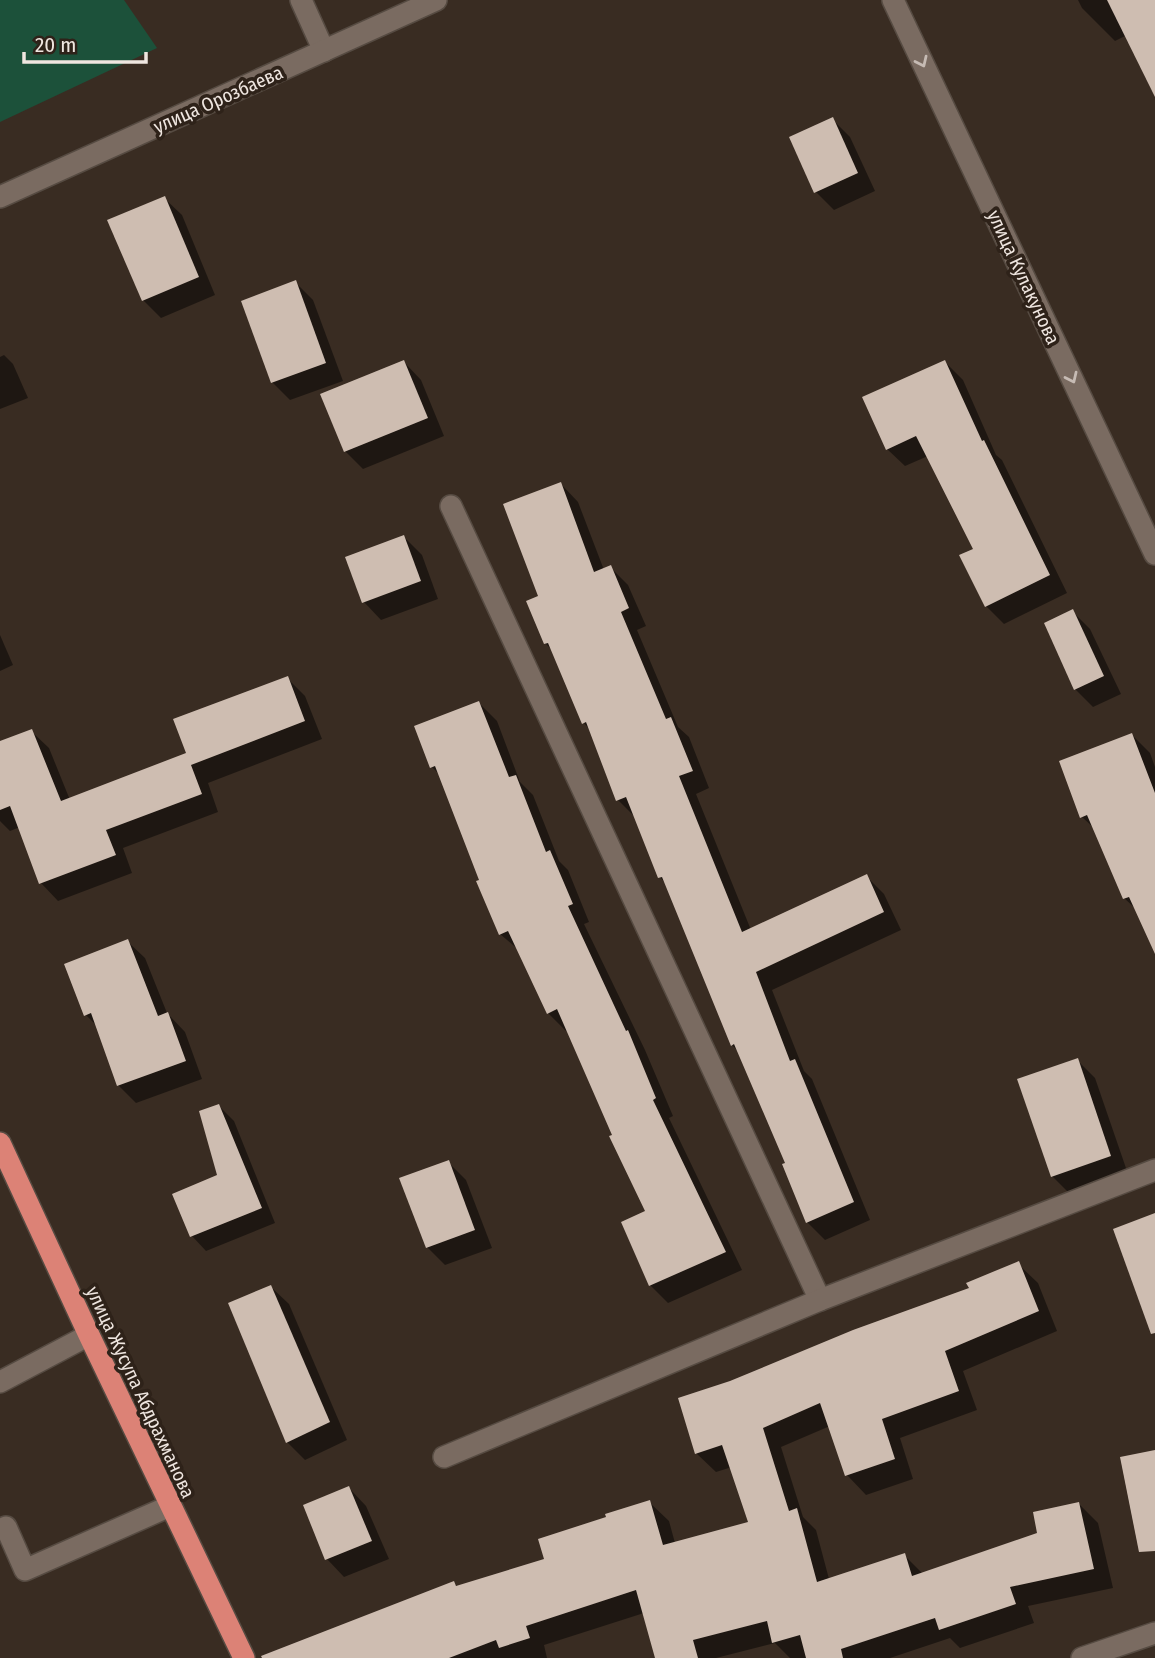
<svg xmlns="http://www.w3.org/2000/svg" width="1155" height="1658" font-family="'Fira Sans Condensed',sans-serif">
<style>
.garden{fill:#1c513a}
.shadow{fill:#0007}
.building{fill:#cebdb1}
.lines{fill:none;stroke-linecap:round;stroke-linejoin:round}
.lane-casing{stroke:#564b42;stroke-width:24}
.street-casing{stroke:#564b42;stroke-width:24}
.secondary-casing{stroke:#564b42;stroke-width:24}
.highway-casing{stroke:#564b42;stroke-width:24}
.lane{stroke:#7a6b61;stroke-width:21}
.street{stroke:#7a6b61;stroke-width:21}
.secondary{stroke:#7a6b61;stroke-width:21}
.highway{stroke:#dc8276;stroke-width:21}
.oneway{stroke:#c6bbb4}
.labels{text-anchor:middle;stroke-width:7;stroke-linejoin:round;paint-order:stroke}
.street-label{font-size:19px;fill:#efe6e0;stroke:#2e2219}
</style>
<rect width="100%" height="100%" fill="#392c22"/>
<!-- garden -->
<polygon class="garden" points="0,0 124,0 157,48 0,122"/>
<!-- shadow -->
<g class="shadow">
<polygon points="1078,0 1155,0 1155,93 1127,35 1115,41 1082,8"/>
<polygon points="832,119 850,137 875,191 834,210 816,192 791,138"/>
<polygon points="164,198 182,215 215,295 161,318 143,300"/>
<polygon points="295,282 313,300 343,381 290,400 272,382"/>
<polygon points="4,355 13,364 28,398 0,409 0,357"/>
<polygon points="404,362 421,380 444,436 363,469 345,451"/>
<polygon points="945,362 963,380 996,455 1002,460 1067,593 1004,624 986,606 975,549 928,456 905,466 887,449"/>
<polygon points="561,484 578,502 604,570 610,567 628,585 646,626 637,630 678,727 689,737 709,788 696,794 751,930 866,876 884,894 901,930 772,990 804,1071 812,1079 870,1220 825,1240 807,1222 787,1164 739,1052 732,1045 666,884 660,877 636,818 618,800 590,730 584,723 553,651 545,643 540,597"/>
<polygon points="404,537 422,555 438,599 381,620 364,602 347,558"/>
<polygon points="1073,612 1090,629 1121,694 1093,707 1075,689"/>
<polygon points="0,635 13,665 0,671"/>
<polygon points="287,678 305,696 322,739 208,783 218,812 123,848 132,873 58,901 41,883 20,827 10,831 0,821 0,743 31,731 49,748 70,800 189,754"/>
<polygon points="479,703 497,721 520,782 533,795 559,861 568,870 589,922 584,924 645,1050 673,1116 669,1118 742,1270 668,1303 650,1285 648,1212 568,1029 566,1031 548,1013 520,951 500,934 441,776 432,767 416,727"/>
<polygon points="1132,735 1150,753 1155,767 1155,950 1137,910 1124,898 1095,829 1082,817"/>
<polygon points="127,941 145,958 167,1013 185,1032 202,1079 136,1103 118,1085 97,1026 86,1015"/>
<polygon points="1077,1060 1095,1078 1128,1174 1070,1194 1052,1176"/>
<polygon points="219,1106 234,1121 275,1223 206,1251 192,1236 219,1176"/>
<polygon points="448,1162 466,1180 492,1248 445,1265 427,1247"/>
<polygon points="1018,1264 1038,1283 1057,1331 963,1371 977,1410 900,1438 913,1479 866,1495 847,1475 830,1426 781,1447 803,1517 816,1530 829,1579 904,1555 923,1574 1039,1534 1079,1504 1098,1523 1113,1588 1028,1606 1034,1623 960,1648 950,1638 890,1658 790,1658 775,1643 716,1658 657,1658 644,1613 544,1645 547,1658 282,1658 453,1583 458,1587 546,1560 649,1502 669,1521 675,1543 750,1523 732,1467 716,1472 696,1453 730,1383 971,1289"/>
<polygon points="271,1287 289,1304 347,1440 305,1460 287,1442"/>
<polygon points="349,1488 366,1506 389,1559 344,1577 327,1559"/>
</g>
<!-- building -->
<g class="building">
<polygon points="1107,0 1155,0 1155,97"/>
<polygon points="833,117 858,173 814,193 789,137"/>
<polygon points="165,196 199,277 142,301 107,220"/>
<polygon points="296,280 326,363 271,383 241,301"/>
<polygon points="404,360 428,418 344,452 320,394"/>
<polygon points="945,360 982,441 984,440 1050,575 985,607 959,555 973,549 916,436 886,450 862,397"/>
<polygon points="561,482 594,572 611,565 629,608 621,612 666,719 671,717 693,771 679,776 742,932 867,874 884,912 756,972 790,1061 795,1059 854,1202 806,1223 782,1164 785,1163 734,1044 731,1046 662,877 658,878 626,797 616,801 586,722 582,724 548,643 544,644 526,601 538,596 503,504"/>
<polygon points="404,535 421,581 362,603 345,557"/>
<polygon points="1073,609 1104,676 1074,690 1044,623"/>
<polygon points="288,676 305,721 191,765 202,794 106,830 116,855 39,884 10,806 0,810 0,741 32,729 61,801 186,753 173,719"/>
<polygon points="479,701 509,777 516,775 546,852 550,850 573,904 568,906 626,1031 628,1030 656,1098 653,1100 726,1252 649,1286 621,1222 645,1211 609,1136 612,1135 557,1009 547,1014 508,931 499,935 476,881 479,880 435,766 430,768 414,726"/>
<polygon points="1132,733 1155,793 1155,954 1129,897 1123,899 1087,815 1080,818 1059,761"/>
<polygon points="128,939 158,1016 168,1012 186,1061 117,1086 91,1013 84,1016 64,964"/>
<polygon points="1078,1058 1111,1156 1051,1177 1017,1079"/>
<polygon points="219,1104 262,1208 190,1237 172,1194 217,1175 199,1111"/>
<polygon points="449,1160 475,1230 426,1248 399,1178"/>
<polygon points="1155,1213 1155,1333 1151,1334 1113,1229"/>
<polygon points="1019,1261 1039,1311 945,1351 959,1391 882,1419 895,1459 845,1476 820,1403 763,1428 789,1511 797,1508 817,1582 905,1553 912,1576 1037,1533 1033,1512 1079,1502 1094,1569 1010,1587 1016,1604 939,1630 935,1618 841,1649 843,1658 806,1658 800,1635 772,1643 767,1621 693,1640 698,1658 655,1658 636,1590 526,1626 530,1638 499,1648 496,1640 449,1658 262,1658 261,1656 454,1581 456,1586 544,1559 538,1539 606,1517 605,1514 650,1500 663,1545 748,1522 722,1445 695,1454 678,1398 730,1381 853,1330 969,1288 966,1283"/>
<polygon points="271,1285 330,1422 286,1443 228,1303"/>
<polygon points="1155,1450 1155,1551 1139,1552 1120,1457"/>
<polygon points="349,1486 372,1541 325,1560 303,1505"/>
</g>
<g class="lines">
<!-- lane casing -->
<g class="lane-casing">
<g id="lane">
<polyline points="0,1382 89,1335"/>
<polyline points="6,1527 25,1570 170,1506"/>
</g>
</g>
<!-- street casing -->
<g class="street-casing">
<g id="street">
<polyline points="301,0 324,51"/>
<polyline points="0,197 436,0"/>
<polyline points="451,506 820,1300"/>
<polyline points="444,1457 820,1300 1155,1170"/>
<polyline points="1082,1658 1155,1633"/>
</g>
</g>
<!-- secondary casing -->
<g class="secondary-casing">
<polyline id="secondary" points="893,0 1155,554"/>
</g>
<!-- highway casing -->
<g class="highway-casing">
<polyline id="highway" points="0,1143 89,1335 244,1658"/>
</g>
<!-- lane -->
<use href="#lane" class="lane"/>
<!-- street -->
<use href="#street" class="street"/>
<!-- secondary -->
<use href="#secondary" class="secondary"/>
<!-- highway -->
<use href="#highway" class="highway"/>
</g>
<!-- one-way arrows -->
<defs><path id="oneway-chevron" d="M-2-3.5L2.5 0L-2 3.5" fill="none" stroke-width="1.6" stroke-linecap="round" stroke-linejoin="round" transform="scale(1.75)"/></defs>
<g class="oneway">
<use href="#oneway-chevron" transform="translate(922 62) rotate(65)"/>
<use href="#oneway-chevron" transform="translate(1072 378) rotate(65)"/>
</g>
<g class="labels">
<!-- street labels -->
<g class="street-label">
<text transform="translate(218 99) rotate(-24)" y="7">улица Орозбаева</text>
<text transform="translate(1024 277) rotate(65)" y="7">улица Кулакунова</text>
<text transform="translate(141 1392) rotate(65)" y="7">улица Жусупа Абдрахманова</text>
</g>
</g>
<!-- scale -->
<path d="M24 52v10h122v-10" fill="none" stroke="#efe6e0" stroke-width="3.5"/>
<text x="35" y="52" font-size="21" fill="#efe6e0" stroke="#2e2219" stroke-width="5" paint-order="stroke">20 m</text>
</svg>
